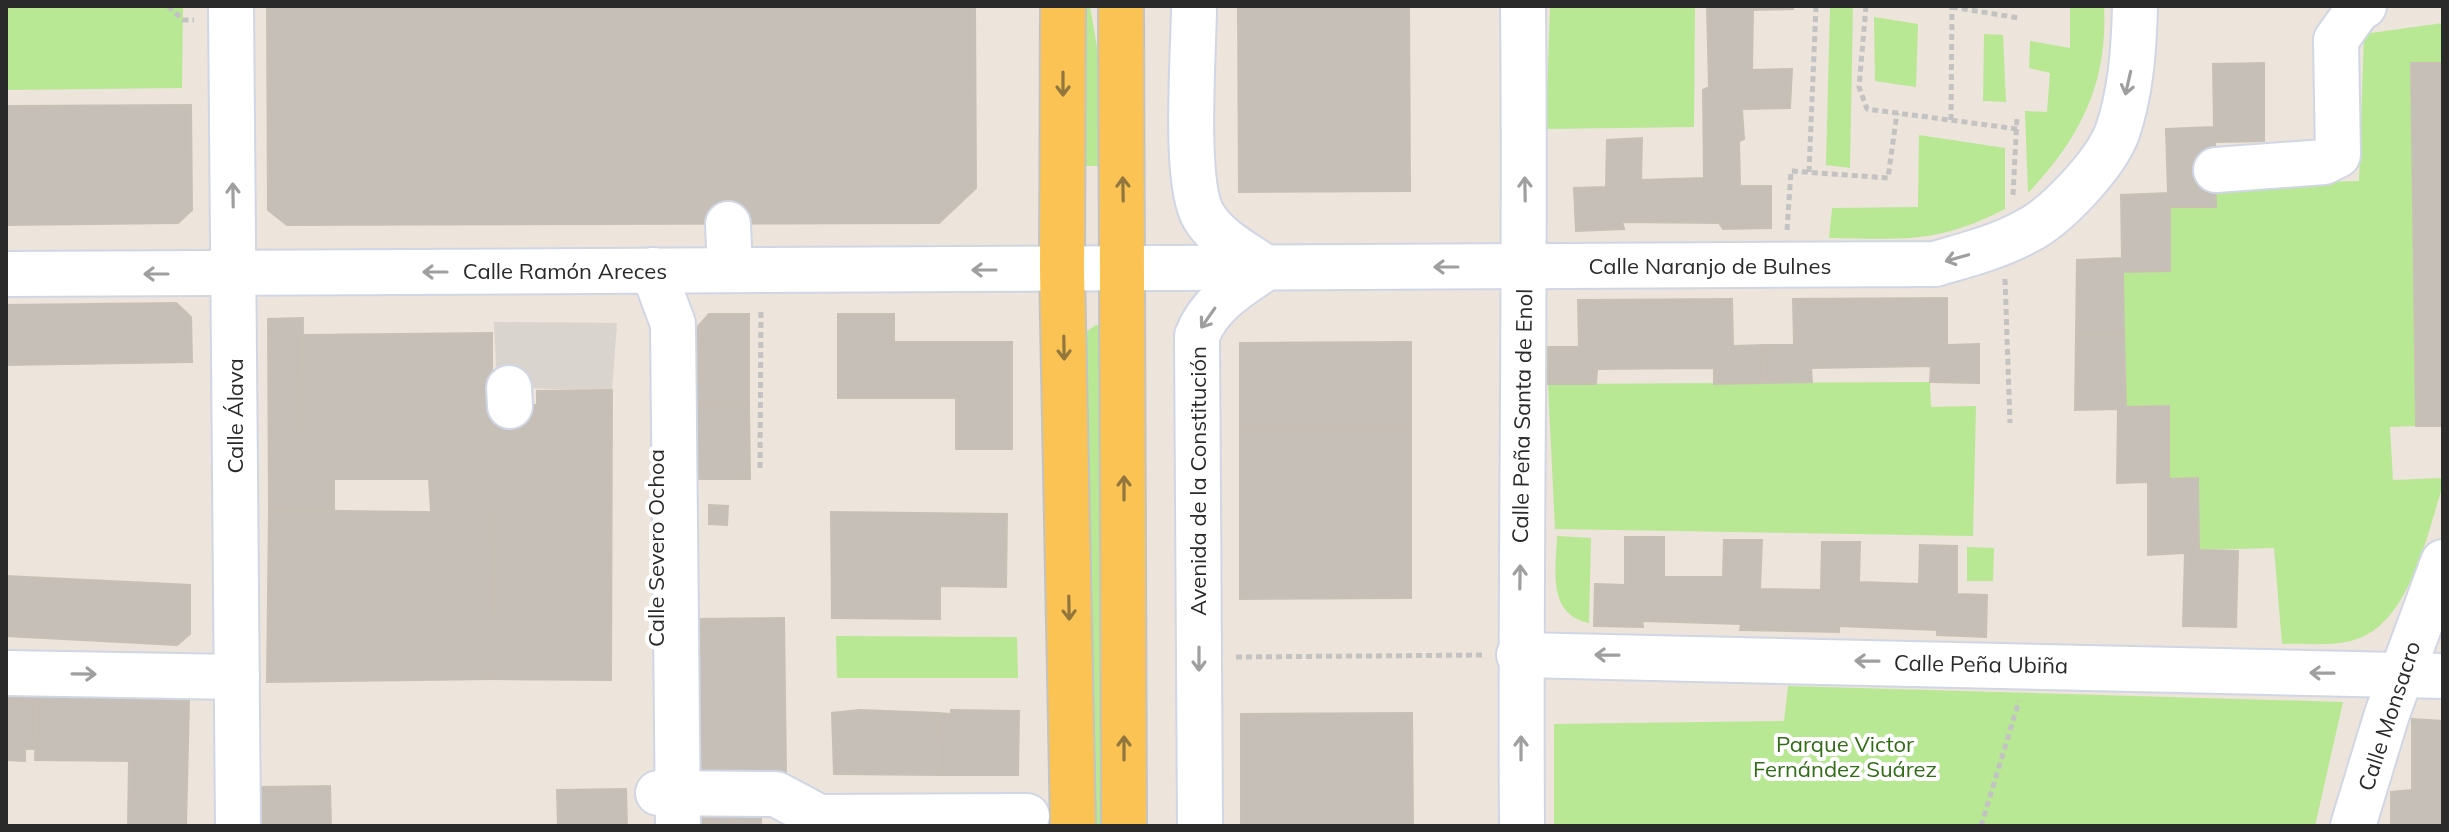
<svg xmlns="http://www.w3.org/2000/svg" width="2449" height="832" font-family="Mulish,sans-serif">
<style>
.green{fill:#b8e894}
.plaza{fill:#d9d4ce}
.building{fill:#c5bfb7;stroke:#c9c0b5;stroke-width:2}
.lines{fill:none;stroke-linecap:round;stroke-linejoin:round}
.minor-casing{stroke:#d0d6e4;stroke-width:48}
.major-casing{stroke:#c3c3c3;stroke-width:48}
.path{stroke:#c3c3c3;stroke-width:5;stroke-dasharray:6 4;stroke-linecap:butt}
.minor{stroke:#fff;stroke-width:44}
.major{stroke:#fac353;stroke-width:44}
.oneway{stroke:#9f9f9f}
.oneway2{stroke:#92763e}
.labels{text-anchor:middle;stroke-width:8;stroke-linejoin:round;paint-order:stroke}
.street-label{font-size:22px;fill:#2a2a2a;stroke:#fff}
.park-label{font-size:22px;fill:#306d15;stroke:#fff}
</style>
<rect width="100%" height="100%" fill="#ede4db"/>
<!-- green -->
<g class="green">
<polygon points="6,6 183,6 182,88 6,90"/>
<polygon points="1080,6 1090,6 1108,112 1107,166 1083,166"/>
<polygon points="1550,6 1695,6 1694,127 1546,129"/>
<polygon points="1830,6 1853,6 1850,168 1826,165"/>
<path d="M 2070,6 L 2104,6 C 2108,84 2080,138 2028,193 L 2025,111 L 2047,112 L 2050,73 L 2029,68 L 2030,41 L 2070,48 Z"/>
<polygon points="1874,17 1918,24 1916,87 1875,81"/>
<path d="M 2443,23 L 2443,63 L 2411,64 L 2416,426 L 2390,427 L 2393,480 L 2443,478 L 2443,485 C 2428,531 2410,622 2357,639 C 2335,647 2305,643 2282,644 L 2274,548 L 2199,550 L 2198,479 L 2169,479 L 2169,406 L 2126,407 L 2123,272 L 2170,271 L 2170,207 L 2216,206 L 2216,185 L 2359,181 L 2364,34 Z"/>
<polygon points="1984,34 2003,35 2006,102 1983,101"/>
<path d="M 1919,135 L 2005,148 L 2005,209 C 1937,244 1903,239 1829,238 L 1832,208 L 1918,207 Z"/>
<polygon points="1096,325 1101,326 1112,826 1088,826 1086,338 1087,331"/>
<polygon points="1930,382 1931,407 1976,406 1973,536 1555,529 1548,384"/>
<path d="M 1557,536 L 1591,538 L 1589,623 C 1547,614 1556,570 1557,536 Z"/>
<polygon points="1967,547 1994,548 1993,581 1967,581"/>
<polygon points="836,636 1017,637 1018,678 837,678"/>
<polygon points="1788,686 2343,702 2315,826 1554,826 1554,724 1784,721"/>
</g>
<!-- plaza -->
<polygon class="plaza" points="494,322 617,323 612,390 509,388 497,384"/>
<!-- building -->
<g class="building">
<polygon points="267,6 975,6 976,188 939,223 287,225 268,210"/>
<polygon points="1238,6 1409,6 1410,191 1239,192"/>
<polygon points="1707,6 1792,6 1793,9 1753,10 1752,70 1792,69 1790,108 1742,109 1744,139 1739,141 1740,186 1771,186 1771,228 1723,229 1719,223 1622,222 1624,229 1576,231 1574,188 1606,187 1607,140 1642,138 1641,180 1704,178 1703,90 1709,87"/>
<polygon points="2264,63 2264,141 2215,142 2216,207 2170,207 2170,271 2123,272 2124,334 2076,335 2077,260 2122,258 2121,195 2168,193 2166,129 2214,127 2213,64"/>
<polygon points="2411,63 2443,63 2443,426 2416,426"/>
<polygon points="191,105 192,210 178,223 6,225 6,106"/>
<polygon points="1947,298 1947,345 1979,344 1979,383 1930,382 1931,366 1811,368 1812,382 1764,383 1763,345 1794,345 1793,299"/>
<polygon points="1732,299 1733,346 1763,345 1764,383 1714,384 1714,368 1597,369 1596,384 1548,384 1548,347 1579,347 1578,300"/>
<polygon points="176,303 191,317 192,362 6,365 6,305"/>
<polygon points="709,314 749,314 749,403 694,404 694,331"/>
<polygon points="838,314 894,314 894,342 1012,342 1012,449 956,449 956,398 838,398"/>
<polygon points="303,318 302,433 492,433 492,404 537,405 537,391 612,390 611,680 493,679 494,513 431,512 429,479 334,479 334,511 269,510 268,319"/>
<polygon points="492,333 492,433 302,433 303,335"/>
<polygon points="2124,334 2126,407 2169,406 2169,479 2198,478 2199,550 2238,551 2236,627 2183,626 2185,553 2148,555 2148,482 2117,483 2118,409 2075,410 2076,335"/>
<polygon points="1411,342 1411,428 1240,428 1240,343"/>
<polygon points="749,403 750,479 694,479 694,404"/>
<polygon points="1240,428 1411,428 1411,598 1240,599"/>
<polygon points="709,505 728,506 727,525 709,524"/>
<polygon points="269,510 494,513 493,679 267,682"/>
<polygon points="831,512 1007,514 1006,587 940,586 940,619 832,618"/>
<polygon points="1625,537 1664,537 1664,577 1723,577 1724,540 1762,540 1760,589 1821,590 1822,542 1860,542 1859,582 1919,584 1920,545 1957,546 1957,594 1987,595 1986,637 1937,635 1937,630 1839,626 1839,632 1740,630 1741,624 1642,621 1643,627 1594,626 1595,584 1625,585"/>
<polygon points="6,576 190,585 190,634 177,645 6,636"/>
<polygon points="784,618 786,773 696,773 694,619"/>
<polygon points="6,694 37,694 34,749 25,749 25,761 6,760"/>
<polygon points="37,694 189,701 186,826 128,826 129,761 35,760"/>
<polygon points="859,710 938,713 937,775 834,774 832,713"/>
<polygon points="951,710 1019,711 1018,775 937,775 938,713 951,714"/>
<polygon points="1412,713 1413,826 1241,826 1241,714"/>
<polygon points="2412,719 2443,721 2443,826 2391,826 2391,792 2412,790"/>
<polygon points="330,786 331,826 262,826 261,787"/>
<polygon points="626,789 627,826 558,826 557,790"/>
<polygon points="697,810 733,811 732,826 697,826"/>
<polygon points="733,811 761,811 761,826 732,826"/>
</g>
<g class="lines">
<!-- minor casing -->
<g class="minor-casing">
<g id="minor">
<polyline points="231,6 238,826"/>
<path d="M 1194,6 C 1194,50 1183,185 1204,217 C 1218,240 1245,253 1266,268"/>
<polyline points="2216,170 2324,162 2338,155 2336,40 2359,8 2364,6"/>
<polyline points="728,224 730,270"/>
<polyline points="653,270 673,324 678,826"/>
<path d="M 6,274 L 1935,264 C 1966,255 1998,247 2027,231 C 2057,216 2105,164 2117,133 C 2131,93 2134,48 2135,6"/>
<polyline points="509,388 510,406"/>
<polyline points="1519,655 2443,676"/>
<polyline points="6,673 237,677"/>
<polyline points="658,793 776,794 819,817 1027,816"/>
<path d="M 1200,826 L 1197,336 C 1209,304 1239,286 1266,268"/>
<path d="M 1522,826 C 1520,553 1526,279 1523,6"/>
<polyline points="2353,826 2387,714 2443,562"/>
</g>
</g>
<!-- major casing -->
<g class="major-casing">
<g id="major">
<polyline points="1063,6 1062,270 1073,826"/>
<polyline points="1121,6 1124,826"/>
</g>
</g>
<!-- path -->
<g class="path">
<polyline points="168,6 183,20 194,20"/>
<polyline points="1866,6 1859,87 1867,109 2017,129"/>
<polyline points="1952,7 2019,18"/>
<polyline points="1951,120 1952,6"/>
<polyline points="1809,172 1816,6"/>
<polyline points="2013,195 2017,117"/>
<polyline points="1787,230 1791,171 1888,178 1897,113"/>
<polyline points="2005,279 2010,423"/>
<polyline points="760,468 761,308"/>
<polyline points="1236,657 1486,655"/>
<polyline points="1981,826 2019,701"/>
</g>
<!-- minor -->
<use href="#minor" class="minor"/>
<!-- major -->
<use href="#major" class="major"/>
</g>
<!-- one-way arrows -->
<defs><path id="oneway-shaft" d="M-6 0H5M1.5-3L5.5 0L1.5 3" fill="none" stroke-width="1.6" stroke-linecap="round" stroke-linejoin="round" transform="scale(2)"/></defs>
<g class="oneway">
<use href="#oneway-shaft" transform="translate(2128 83) rotate(103)"/>
<use href="#oneway-shaft" transform="translate(1525 189) rotate(-91)"/>
<use href="#oneway-shaft" transform="translate(233 195) rotate(-91)"/>
<use href="#oneway-shaft" transform="translate(1957 258) rotate(164)"/>
<use href="#oneway-shaft" transform="translate(1446 267) rotate(180)"/>
<use href="#oneway-shaft" transform="translate(984 270) rotate(180)"/>
<use href="#oneway-shaft" transform="translate(435 272) rotate(180)"/>
<use href="#oneway-shaft" transform="translate(156 274) rotate(180)"/>
<use href="#oneway-shaft" transform="translate(1208 318) rotate(125)"/>
<use href="#oneway-shaft" transform="translate(1520 577) rotate(-89)"/>
<use href="#oneway-shaft" transform="translate(1607 655) rotate(-179)"/>
<use href="#oneway-shaft" transform="translate(1199 659) rotate(90)"/>
<use href="#oneway-shaft" transform="translate(1867 661) rotate(-179)"/>
<use href="#oneway-shaft" transform="translate(2322 673) rotate(-179)"/>
<use href="#oneway-shaft" transform="translate(84 674) rotate(1)"/>
<use href="#oneway-shaft" transform="translate(1521 748) rotate(-90)"/>
</g>
<g class="oneway2">
<use href="#oneway-shaft" transform="translate(1063 84) rotate(90)"/>
<use href="#oneway-shaft" transform="translate(1123 189) rotate(-91)"/>
<use href="#oneway-shaft" transform="translate(1064 348) rotate(89)"/>
<use href="#oneway-shaft" transform="translate(1124 488) rotate(-90)"/>
<use href="#oneway-shaft" transform="translate(1069 608) rotate(89)"/>
<use href="#oneway-shaft" transform="translate(1124 748) rotate(-90)"/>
</g>
<g class="labels">
<!-- street labels -->
<g class="street-label">
<text x="1710" y="274">Calle Naranjo de Bulnes</text>
<text x="565" y="279">Calle Ramón Areces</text>
<text transform="translate(235 416) rotate(-90)" y="8">Calle Álava</text>
<text transform="translate(1522 416) rotate(-89)" y="8">Calle Peña Santa de Enol</text>
<text transform="translate(1198 481) rotate(-90)" y="8">Avenida de la Constitución</text>
<text transform="translate(656 548) rotate(-90)" y="8">Calle Severo Ochoa</text>
<text transform="translate(1981 664) rotate(1)" y="8">Calle Peña Ubiña</text>
<text transform="translate(2389 716) rotate(-72)" y="8">Calle Monsacro</text>
</g>
<!-- park labels -->
<g class="park-label">
<text x="1845" y="752">Parque Victor<tspan x="1845" dy="25">Fernández Suárez</tspan></text>
</g>
</g>
<!-- border -->
<rect width="2449" height="832" fill="none" stroke="#2a2a2a" stroke-width="16"/>
</svg>
